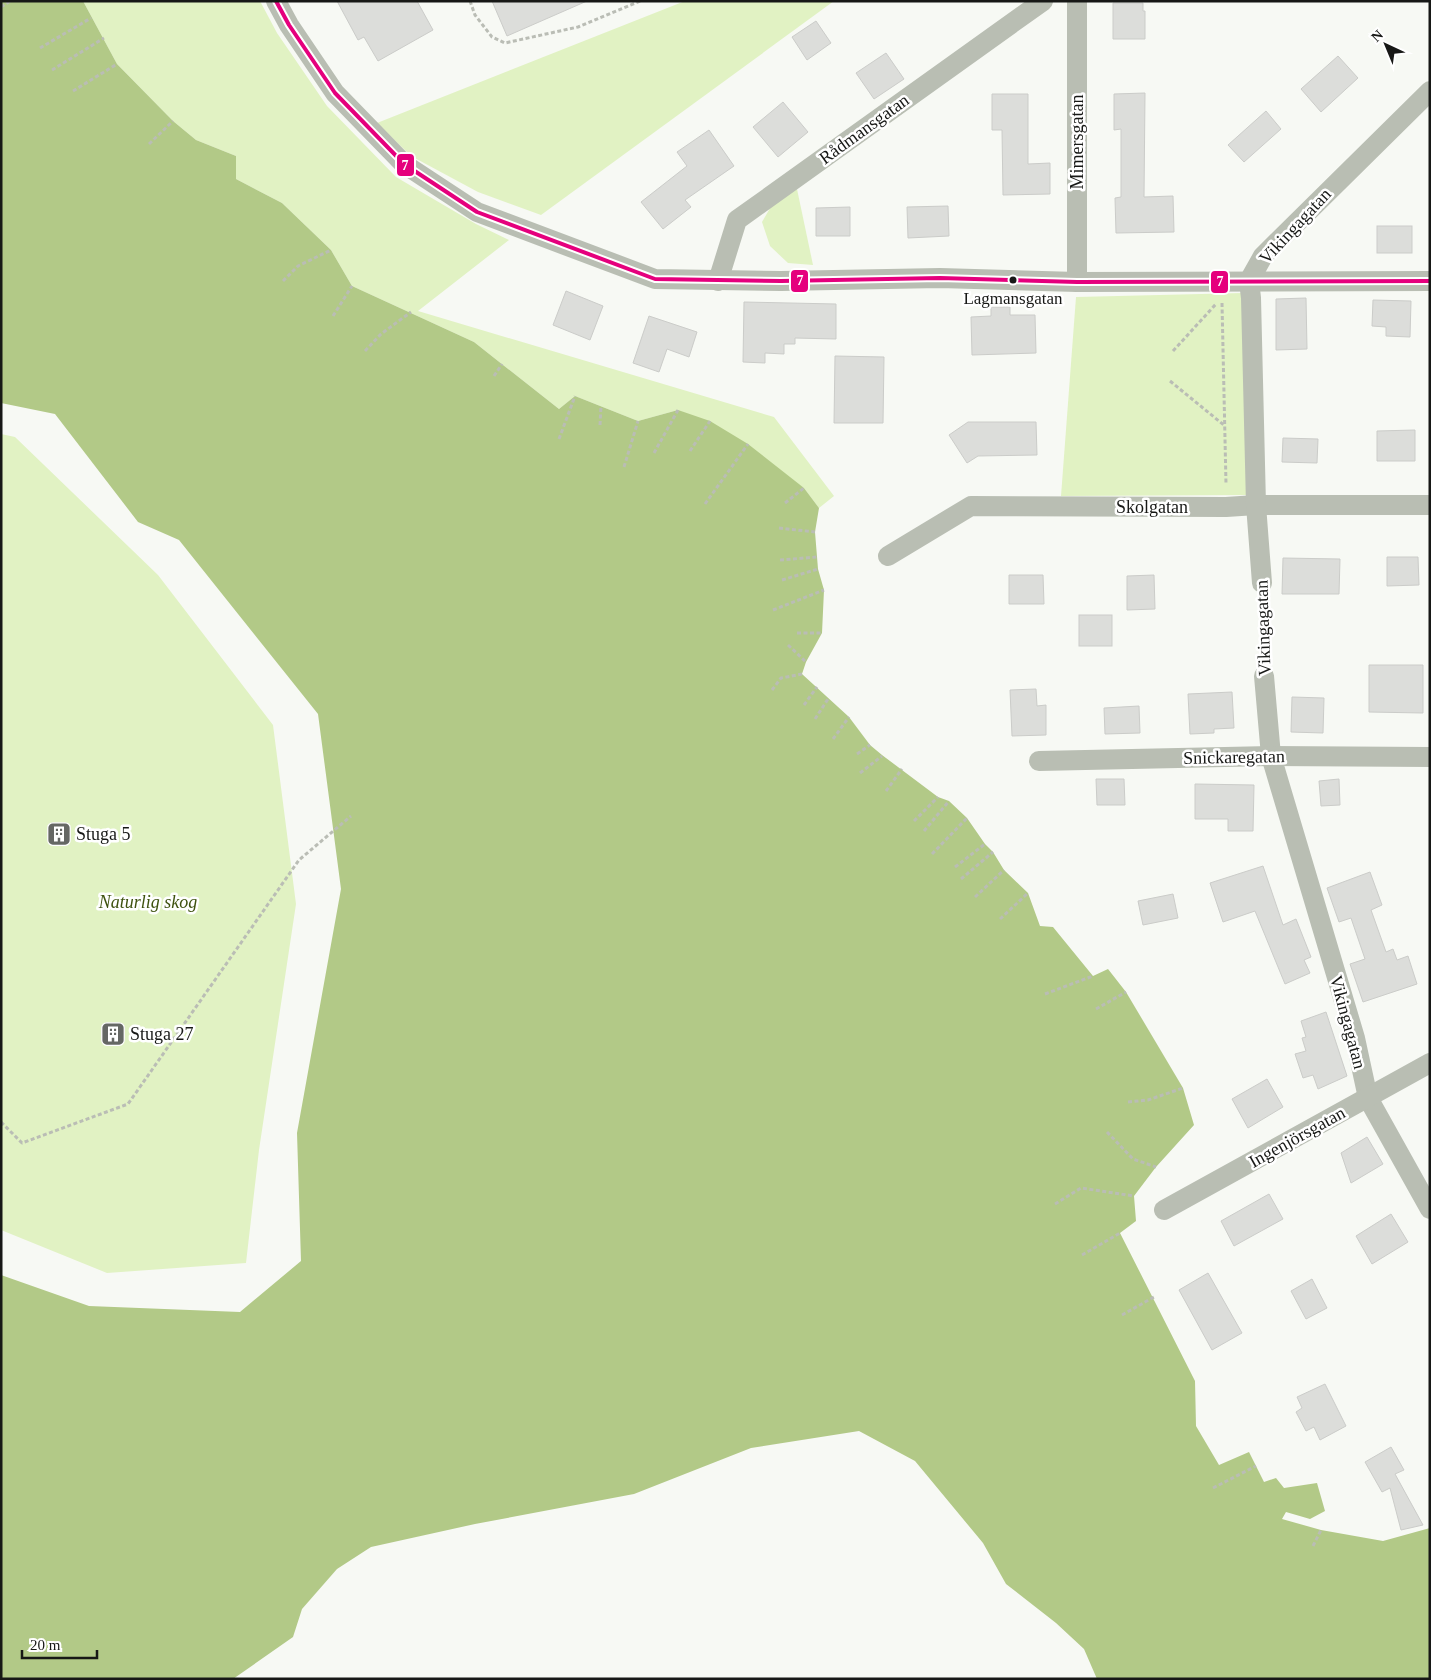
<svg xmlns="http://www.w3.org/2000/svg" width="1431" height="1680" font-family="Georgia,serif">
<style>
.green{fill:#e1f2c3}
.water{fill:#b2c987}
.building{fill:#dcddda;stroke:#cbccc9}
.lines{fill:none;stroke-linecap:round;stroke-linejoin:round}
.path{stroke:#babdb5;stroke-width:3;stroke-dasharray:4 2.5;stroke-linecap:butt}
.street{stroke:#b9beb3;stroke-width:20}
.bus-1-casing{stroke:#fff;stroke-width:8}
.bus-1{stroke:#e5007d;stroke-width:4}
.bus-dot{fill:#171816;stroke:#fff;stroke-width:2}
.labels{text-anchor:middle;stroke-width:5;stroke-linejoin:round;paint-order:stroke}
.bus-label{font-size:17px;fill:#171816;stroke:#fff}
.street-label{font-size:18px;fill:#171816;stroke:#fff}
.poi-label{font-size:18px;fill:#171816;stroke:#fff;text-anchor:start}
.park-label{font-size:18px;font-style:italic;fill:#3e520f;stroke:#fff}
.line-badge{stroke:#fff;stroke-width:2}
.badge-label{font-size:14px;text-anchor:middle;font-weight:bold;fill:#fff}
</style>
<rect width="100%" height="100%" fill="#f7f9f4"/>
<!-- green -->
<g class="green">
<polygon points="83,1 260,1 277,33 327,106 396,177 476,224 509,240 418,311 774,417 834,496 819,508 804,488 678,410 638,421 575,396 559,409 474,342 352,286 331,250 282,203 236,179 236,156 196,140 173,121 117,64"/>
<polygon points="685,1 834,1 541,215 478,192 411,156 377,123"/>
<polygon points="797,189 813,265 788,263 770,246 762,222 773,203"/>
<polygon points="1243,293 1247,495 1061,496 1076,297"/>
<polygon points="1,434 15,437 158,575 273,725 296,904 259,1150 246,1263 107,1273 1,1230"/>
</g>
<!-- water -->
<polygon class="water" points="1,1 83,1 117,64 173,121 196,140 236,156 236,179 282,203 331,250 352,286 474,342 559,409 575,396 638,421 678,410 710,421 748,444 804,488 819,508 815,532 818,569 824,590 822,633 806,662 802,674 849,717 870,745 882,755 938,797 949,801 967,818 985,844 993,852 1004,870 1028,893 1040,926 1053,927 1093,976 1108,969 1126,992 1183,1088 1194,1125 1156,1167 1134,1196 1136,1221 1120,1233 1195,1381 1196,1426 1219,1465 1249,1452 1264,1482 1276,1478 1284,1488 1317,1483 1325,1511 1310,1519 1286,1512 1282,1519 1321,1530 1383,1541 1430,1528 1430,1679 1097,1679 1084,1649 1056,1623 1006,1584 983,1543 915,1461 859,1431 751,1448 634,1494 475,1524 371,1547 337,1569 302,1609 293,1637 233,1679 1,1679 1,1275 89,1306 240,1312 301,1261 297,1133 341,889 318,714 179,540 138,522 55,414 1,403"/>
<!-- building -->
<g class="building">
<polygon points="337,1 417,1 433,30 378,61 364,37 358,40"/>
<polygon points="492,1 587,1 507,36"/>
<polygon points="1113,3 1143,3 1143,11 1145,11 1145,39 1113,39"/>
<polygon points="816,21 831,43 807,60 792,37"/>
<polygon points="886,53 904,79 874,99 856,73"/>
<polygon points="1338,56 1358,78 1321,112 1301,89"/>
<polygon points="1145,93 1144,197 1173,196 1174,232 1116,233 1115,198 1121,197 1121,129 1114,130 1114,94"/>
<polygon points="992,94 1028,94 1028,164 1050,163 1050,194 1003,195 1002,130 992,130"/>
<polygon points="783,102 808,132 778,157 753,127"/>
<polygon points="1266,111 1281,129 1244,162 1228,145"/>
<polygon points="709,130 734,166 685,200 691,207 663,229 641,202 687,166 677,152"/>
<polygon points="948,206 949,236 908,238 907,207"/>
<polygon points="850,207 850,236 816,236 816,208"/>
<rect x="1377" y="226" width="35" height="27"/>
<polygon points="566,291 603,306 590,340 553,325"/>
<polygon points="1306,298 1307,349 1276,350 1276,299"/>
<polygon points="1373,300 1411,301 1410,337 1386,336 1386,327 1372,326"/>
<polygon points="744,302 836,304 836,339 795,338 795,344 784,344 784,354 765,353 765,363 743,362"/>
<polygon points="991,307 1010,307 1010,315 1035,315 1036,353 972,355 971,317 991,316"/>
<polygon points="649,316 697,332 689,357 667,349 659,372 633,363"/>
<polygon points="835,356 884,357 883,423 834,423"/>
<polygon points="968,422 1036,422 1037,455 978,456 967,463 949,435"/>
<polygon points="1415,430 1415,461 1377,461 1377,431"/>
<polygon points="1283,438 1318,439 1317,463 1282,462"/>
<polygon points="1387,557 1418,557 1419,585 1387,586"/>
<polygon points="1283,558 1340,559 1339,594 1282,594"/>
<polygon points="1009,575 1043,575 1044,604 1009,604"/>
<polygon points="1154,575 1155,609 1127,610 1127,576"/>
<rect x="1079" y="615" width="33" height="31"/>
<polygon points="1369,665 1423,665 1423,713 1369,712"/>
<polygon points="1036,689 1037,706 1046,705 1046,735 1012,736 1010,690"/>
<polygon points="1232,692 1234,728 1214,729 1214,733 1190,734 1188,694"/>
<polygon points="1292,697 1324,698 1323,733 1291,732"/>
<polygon points="1139,706 1140,733 1105,734 1104,708"/>
<polygon points="1096,779 1124,779 1125,805 1097,805"/>
<polygon points="1339,779 1340,805 1321,806 1319,781"/>
<polygon points="1195,784 1254,785 1253,831 1228,831 1228,819 1195,819"/>
<polygon points="1263,866 1283,925 1296,919 1311,957 1304,960 1310,973 1285,984 1255,911 1223,922 1210,883"/>
<polygon points="1370,872 1382,905 1371,910 1386,952 1393,949 1397,960 1408,956 1417,984 1363,1002 1350,964 1365,959 1351,918 1339,922 1327,888"/>
<polygon points="1173,894 1178,918 1143,925 1138,901"/>
<polygon points="1326,1012 1347,1076 1318,1089 1313,1075 1303,1078 1295,1054 1306,1051 1302,1038 1306,1037 1301,1021"/>
<polygon points="1267,1079 1283,1107 1248,1128 1232,1099"/>
<polygon points="1367,1137 1383,1164 1351,1183 1341,1153"/>
<polygon points="1269,1194 1283,1219 1234,1246 1221,1221"/>
<polygon points="1391,1214 1408,1242 1372,1264 1356,1236"/>
<polygon points="1208,1273 1242,1333 1212,1350 1179,1290"/>
<polygon points="1312,1279 1327,1308 1306,1319 1291,1291"/>
<polygon points="1325,1384 1346,1426 1320,1440 1314,1427 1306,1431 1296,1412 1302,1408 1297,1397"/>
<polygon points="1391,1447 1404,1470 1395,1474 1423,1525 1401,1530 1390,1488 1382,1492 1365,1462"/>
</g>
<g class="lines">
<!-- path -->
<g class="path">
<polyline points="470,1 475,15 492,37 505,43 578,27 640,1"/>
<polyline points="1,7 10,1"/>
<polyline points="40,48 91,18"/>
<polyline points="52,70 104,38"/>
<polyline points="73,91 117,64"/>
<polyline points="149,144 173,121"/>
<polyline points="283,281 298,266 331,250"/>
<polyline points="1222,303 1226,484"/>
<polyline points="333,316 352,286"/>
<polyline points="365,351 381,334 411,312"/>
<polyline points="1173,351 1216,304"/>
<polyline points="494,376 502,364"/>
<polyline points="1170,381 1225,426"/>
<polyline points="600,425 601,406"/>
<polyline points="559,439 575,396"/>
<polyline points="690,451 710,421"/>
<polyline points="654,453 678,410"/>
<polyline points="624,467 638,421"/>
<polyline points="785,503 804,488"/>
<polyline points="705,504 748,444"/>
<polyline points="779,528 815,532"/>
<polyline points="780,560 817,557"/>
<polyline points="782,580 818,569"/>
<polyline points="1262,603 1264,654"/>
<polyline points="773,610 824,590"/>
<polyline points="797,633 822,633"/>
<polyline points="788,645 806,662"/>
<polyline points="772,690 781,678 802,674"/>
<polyline points="804,705 817,687"/>
<polyline points="815,719 828,699"/>
<polyline points="833,739 849,717"/>
<polyline points="857,754 870,745"/>
<polyline points="860,773 882,756"/>
<polyline points="886,791 902,769"/>
<polyline points="914,821 938,797"/>
<polyline points="924,831 949,801"/>
<polyline points="932,854 967,818"/>
<polyline points="955,867 985,844"/>
<polyline points="961,879 993,852"/>
<polyline points="975,897 1004,870"/>
<polyline points="1000,919 1028,893"/>
<polyline points="1045,994 1093,976"/>
<polyline points="1096,1009 1126,992"/>
<polyline points="1128,1102 1148,1100 1183,1088"/>
<polyline points="1,1122 22,1143 128,1104 299,860 351,816"/>
<polyline points="1107,1132 1133,1159 1156,1167"/>
<polyline points="1055,1204 1081,1188 1134,1196"/>
<polyline points="1082,1255 1120,1233"/>
<polyline points="1122,1315 1154,1297"/>
<polyline points="1213,1488 1256,1466"/>
<polyline points="1313,1546 1321,1530"/>
</g>
<!-- street -->
<g class="street">
<polyline points="276,1 289,25 335,93 404,164 477,212 655,279 781,281 940,278 1077,282 1430,281"/>
<polyline points="1077,1 1077,282"/>
<polyline points="718,281 737,220 1043,1"/>
<polyline points="888,556 971,506 1226,507 1256,505 1430,505"/>
<polyline points="1262,583 1256,505 1251,298 1249,281 1263,256 1430,91"/>
<polyline points="1264,676 1271,756 1355,1038 1368,1098 1430,1209"/>
<polyline points="1039,761 1271,756 1430,757"/>
<polyline points="1164,1210 1430,1063"/>
</g>
<!-- bus-1 casing -->
<g class="bus-1-casing">
<polyline id="bus-1" points="276,1 289,25 335,93 404,164 477,212 655,279 781,281 940,278 1077,282 1430,281"/>
</g>
<!-- bus-1 -->
<use href="#bus-1" class="bus-1"/>
</g>
<!-- icons -->
<defs>
<g id="building-square" transform="scale(1.25)"><rect x="-9" y="-9" width="18" height="18" rx="4" fill="#656764" stroke="#fff"/><path d="M-4-6H4V6H1V3H-1V6H-4ZM-2.5-4.3h1.7v1.8h-1.7ZM.8-4.3h1.7v1.8H.8ZM-2.5-1h1.7V.8h-1.7ZM.8-1h1.7V.8H.8Z" fill="#fff"/></g>
</defs>
<g fill-rule="evenodd">
<use href="#building-square" x="59" y="834"/>
<use href="#building-square" x="113" y="1034"/>
</g>
<!-- markers -->
<circle class="bus-dot" cx="1013" cy="280" r="4.5"/>
<g class="labels">
<!-- bus labels -->
<g class="bus-label">
<text x="1013" y="304">Lagmansgatan</text>
</g>
<!-- street labels -->
<g class="street-label">
<text transform="translate(864 129) rotate(-36)" y="6">Rådmansgatan</text>
<text transform="translate(1077 142) rotate(-90)" y="6">Mimersgatan</text>
<text transform="translate(1295 226) rotate(-47)" y="6">Vikingagatan</text>
<text x="1152" y="513">Skolgatan</text>
<text transform="translate(1263 628) rotate(-92)" y="6">Vikingagatan</text>
<text transform="translate(1234 757) rotate(-1)" y="6">Snickaregatan</text>
<text transform="translate(1348 1022) rotate(75)" y="6">Vikingagatan</text>
<text transform="translate(1297 1137) rotate(-29)" y="6">Ingenjörsgatan</text>
</g>
<!-- poi labels -->
<g class="poi-label">
<text x="76" y="840">Stuga 5</text>
<text x="130" y="1040">Stuga 27</text>
</g>
<!-- park labels -->
<g class="park-label">
<text x="148" y="908">Naturlig skog</text>
</g>
</g>
<g class="line-badge">
<rect x="396" y="153" width="19" height="24" rx="5" fill="#e5007d"/>
<rect x="790" y="269" width="19" height="24" rx="5" fill="#e5007d"/>
<rect x="1210" y="270" width="19" height="24" rx="5" fill="#e5007d"/>
</g>
<g class="badge-label">
<text x="405" y="170">7</text>
<text x="800" y="285">7</text>
<text x="1220" y="286">7</text>
</g>
<!-- border -->
<rect width="1431" height="1680" fill="none" stroke="#171816" stroke-width="5"/>
<!-- north arrow -->
<g transform="translate(1386 45) rotate(316)" stroke="#ffffff" stroke-width="4" paint-order="stroke">
<path d="M0-4L9 19L0 12L-9 19Z" fill="#171816"/>
<text y="-8" font-size="14" font-weight="bold" text-anchor="middle" fill="#171816">N</text>
</g>
<!-- scale -->
<path d="M22 1650v8h75v-8" fill="none" stroke="#171816" stroke-width="2.5"/>
<text x="30" y="1650" font-size="15" fill="#171816" stroke="#ffffff" stroke-width="4" paint-order="stroke">20 m</text>
</svg>
